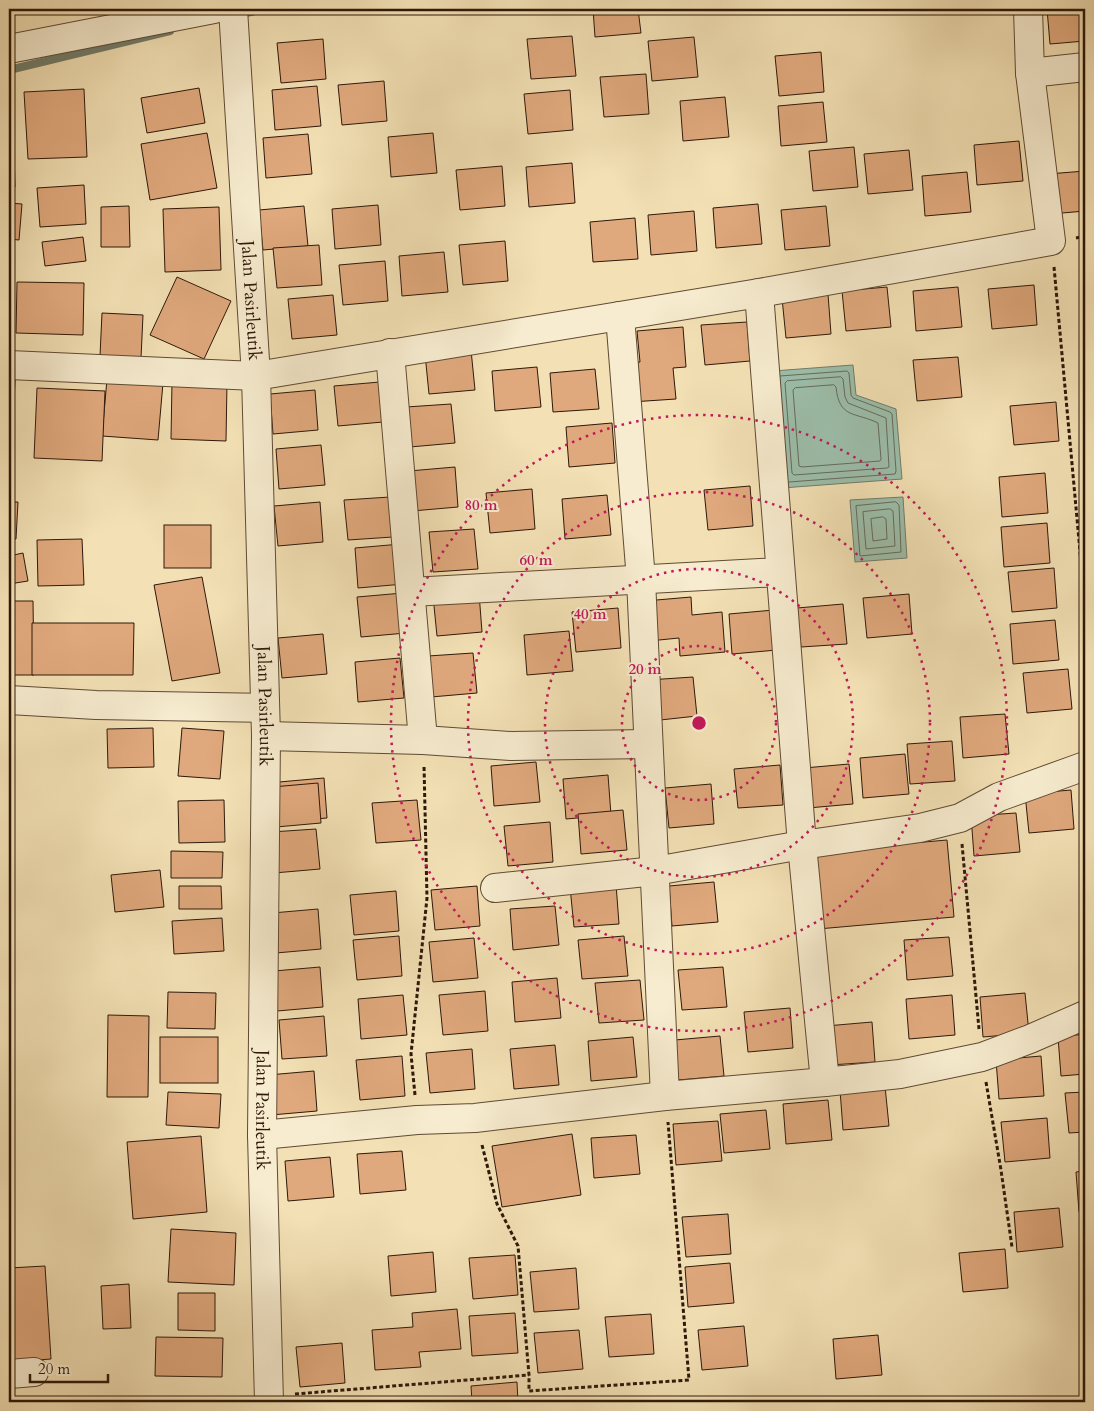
<svg xmlns="http://www.w3.org/2000/svg" width="1094" height="1411" font-family="Cardo,serif">
<style>
.water{fill:#9cbeab;stroke:#707c6a}
.lines{fill:none;stroke-linecap:round;stroke-linejoin:round}
.shore{stroke:#656b5a;stroke-width:1}
.stream{stroke:#707c6a;stroke-width:8}
.building{fill:#e0a97d;stroke:#2e1809}
.street-casing{stroke:#5f4a34;stroke-width:30}
.path{stroke:#2e1809;stroke-width:3;stroke-dasharray:4 2.5;stroke-linecap:butt}
.street{stroke:#f7eccf;stroke-width:28}
.ring{fill:none;stroke:#c2185b;stroke-width:2.5;stroke-dasharray:2.5 5}
.labels{text-anchor:middle;stroke-width:4;stroke-linejoin:round;paint-order:stroke}
.street-label{font-size:18px;fill:#2e1809;stroke:#f7eccf}
.centre{fill:#c2185b;stroke:#f7eccf;stroke-width:2.5}
.ring-label{font-size:15px;text-anchor:middle;font-weight:bold;fill:#c2185b;stroke:#f7eccf;stroke-width:4;stroke-linejoin:round;paint-order:stroke}
</style>
<rect width="100%" height="100%" fill="#f3e1b5"/>
<filter id="stains"><feTurbulence type="fractalNoise" baseFrequency=".004" numOctaves="4"/><feColorMatrix values="0 0 0 0 .2 0 0 0 0 .09 0 0 0 0 .02 0 0 0 .5 -.17"/></filter>
<radialGradient id="worn" r=".72"><stop offset=".6" stop-color="#630" stop-opacity="0"/><stop offset="1" stop-color="#630" stop-opacity=".3"/></radialGradient>
<!-- water -->
<g class="water">
<polygon points="853,365 856,395 896,409 902,479 782,488 773,371"/>
<polygon points="903,497 907,558 855,562 850,500"/>
</g>
<g class="lines">
<!-- shore -->
<g class="shore">
<polyline points="780,376 847,371 849,373 851,395 853,398 890,412 892,414 896,471 895,474 789,482"/>
<polygon points="841,377 843,379 845,397 848,403 886,418 889,467 887,468 794,475 792,473 785,383 787,381"/>
<path d="M 834,385 L 836,387 C 839,419 856,412 878,423 L 881,459 L 880,461 L 802,467 L 799,466 L 793,390 L 795,388 Z"/>
<polygon points="896,502 899,505 901,552 860,556 856,506"/>
<polygon points="890,509 893,511 895,546 866,549 863,512"/>
<polygon points="883,517 886,519 887,539 873,541 871,519"/>
</g>
<!-- stream -->
<g class="stream">
<polyline points="237,15 264,9"/>
<polyline points="9,70 170,31"/>
</g>
</g>
<!-- building -->
<g class="building">
<polygon points="593,9 638,9 641,33 595,37"/>
<polygon points="1047,9 1085,9 1085,41 1050,44"/>
<polygon points="572,36 576,76 531,79 527,39"/>
<polygon points="694,37 698,77 652,81 648,41"/>
<polygon points="323,39 326,79 281,83 277,43"/>
<polygon points="821,52 824,92 779,96 775,56"/>
<polygon points="646,74 649,114 604,117 600,77"/>
<polygon points="384,81 387,121 342,125 338,85"/>
<polygon points="12,86 15,187 9,187 9,87"/>
<polygon points="317,86 321,126 275,130 272,90"/>
<polygon points="199,88 205,123 147,133 141,98"/>
<polygon points="84,89 87,157 28,159 24,92"/>
<polygon points="570,90 573,130 528,134 524,94"/>
<polygon points="725,97 729,137 683,141 680,101"/>
<polygon points="823,102 827,142 781,146 778,106"/>
<polygon points="207,133 217,188 150,200 141,144"/>
<polygon points="433,133 437,173 391,177 388,137"/>
<polygon points="308,134 312,174 266,178 263,138"/>
<polygon points="1019,141 1023,181 977,185 974,145"/>
<polygon points="854,147 858,187 813,191 809,151"/>
<polygon points="909,150 913,190 868,194 864,154"/>
<polygon points="572,163 575,203 529,207 526,167"/>
<polygon points="502,166 505,206 460,210 456,170"/>
<polygon points="1085,171 1085,211 1051,214 1048,174"/>
<polygon points="967,172 971,212 925,216 922,176"/>
<polygon points="84,185 86,224 40,227 37,188"/>
<polygon points="9,203 22,204 19,240 9,239"/>
<polygon points="758,204 762,244 716,248 713,208"/>
<polygon points="378,205 381,245 335,249 332,209"/>
<polygon points="129,206 130,247 101,247 101,207"/>
<polygon points="304,206 308,246 263,250 259,210"/>
<polygon points="826,206 830,246 785,250 781,210"/>
<polygon points="219,207 221,270 165,272 163,209"/>
<polygon points="694,211 697,251 651,255 648,215"/>
<polygon points="635,218 638,259 593,262 590,222"/>
<polygon points="83,237 86,261 45,266 42,242"/>
<polygon points="505,241 508,281 463,285 459,245"/>
<polygon points="319,245 322,285 277,288 273,248"/>
<polygon points="444,252 448,292 402,296 399,256"/>
<polygon points="385,261 388,301 343,305 339,265"/>
<polygon points="177,277 231,301 204,359 150,335"/>
<polygon points="17,282 84,283 83,335 16,333"/>
<polygon points="1034,285 1037,325 992,329 988,289"/>
<polygon points="887,287 891,327 846,331 842,291"/>
<polygon points="958,287 962,327 916,331 913,291"/>
<polygon points="828,294 831,334 786,338 782,298"/>
<polygon points="333,295 337,335 292,339 288,299"/>
<polygon points="102,313 143,315 141,358 100,356"/>
<polygon points="747,322 750,361 705,365 701,325"/>
<polygon points="683,327 686,367 673,368 676,399 631,402 627,363 640,362 637,331"/>
<polygon points="471,350 475,390 429,394 425,354"/>
<polygon points="958,357 962,397 917,401 913,360"/>
<polygon points="537,367 541,407 495,411 492,371"/>
<polygon points="595,369 599,409 553,412 550,373"/>
<polygon points="107,379 163,383 158,440 102,436"/>
<polygon points="9,380 15,380 13,428 9,428"/>
<polygon points="172,381 227,382 226,441 171,439"/>
<polygon points="380,382 383,422 338,426 334,386"/>
<polygon points="37,388 105,391 102,461 34,458"/>
<polygon points="315,390 318,430 273,434 270,394"/>
<polygon points="1056,402 1059,441 1014,445 1010,406"/>
<polygon points="451,404 455,443 410,447 406,407"/>
<polygon points="612,423 615,463 569,467 566,427"/>
<polygon points="321,445 325,485 279,489 276,449"/>
<polygon points="455,467 458,507 412,511 409,471"/>
<polygon points="1045,473 1048,513 1002,517 999,477"/>
<polygon points="750,486 753,526 708,530 704,490"/>
<polygon points="532,489 535,529 490,533 486,493"/>
<polygon points="607,495 611,535 565,539 562,499"/>
<polygon points="390,497 393,537 348,540 344,500"/>
<polygon points="9,502 18,502 16,539 9,539"/>
<polygon points="320,502 323,542 278,546 274,506"/>
<polygon points="1047,523 1050,563 1004,567 1001,527"/>
<rect x="164" y="525" width="47" height="43"/>
<polygon points="474,529 478,569 433,572 429,532"/>
<polygon points="82,539 84,585 38,586 37,540"/>
<polygon points="401,544 404,584 358,588 355,548"/>
<polygon points="23,553 28,581 9,584 9,556"/>
<polygon points="1054,568 1057,608 1012,612 1008,572"/>
<polygon points="202,577 220,673 172,681 154,585"/>
<polygon points="403,593 406,633 361,637 357,597"/>
<polygon points="479,593 482,632 437,636 433,596"/>
<polygon points="909,594 912,634 867,638 863,598"/>
<polygon points="691,597 692,615 722,612 725,652 680,656 679,638 649,641 645,601"/>
<polygon points="9,601 33,601 34,675 9,675"/>
<polygon points="843,604 847,644 801,647 797,608"/>
<polygon points="618,608 621,648 576,652 572,612"/>
<polygon points="774,610 777,650 732,654 729,614"/>
<polygon points="1055,620 1059,660 1013,664 1010,624"/>
<polygon points="32,623 134,623 133,675 32,675"/>
<polygon points="569,631 573,671 527,675 524,635"/>
<polygon points="323,634 327,674 282,678 278,638"/>
<polygon points="473,653 477,693 431,697 428,656"/>
<polygon points="400,658 404,698 358,702 355,662"/>
<polygon points="1068,669 1072,709 1027,713 1023,673"/>
<polygon points="693,677 697,716 651,721 648,680"/>
<polygon points="1005,714 1009,754 963,758 960,717"/>
<polygon points="153,728 154,767 108,768 107,729"/>
<polygon points="182,728 224,731 220,779 178,776"/>
<polygon points="952,741 955,781 910,784 907,744"/>
<polygon points="905,754 909,794 863,798 860,758"/>
<polygon points="536,762 540,802 494,806 491,766"/>
<polygon points="849,764 853,804 808,808 804,768"/>
<polygon points="780,765 783,805 738,808 734,769"/>
<polygon points="608,775 611,815 566,819 563,779"/>
<polygon points="324,778 327,818 282,822 279,782"/>
<polygon points="318,783 321,823 276,827 272,787"/>
<polygon points="711,784 714,824 669,828 665,788"/>
<polygon points="1071,790 1074,829 1029,833 1025,794"/>
<polygon points="224,800 225,842 179,843 178,801"/>
<polygon points="417,800 421,840 376,843 372,803"/>
<polygon points="623,810 627,850 581,854 578,814"/>
<polygon points="1016,813 1020,852 974,856 971,816"/>
<polygon points="550,822 553,862 508,866 504,826"/>
<polygon points="316,829 320,869 274,873 271,832"/>
<polygon points="947,840 954,917 818,929 811,852"/>
<polygon points="171,851 223,852 222,878 171,878"/>
<polygon points="160,870 164,907 115,912 111,875"/>
<polygon points="714,882 718,922 672,926 669,886"/>
<polygon points="616,884 619,924 574,927 570,887"/>
<polygon points="179,886 221,886 222,909 179,909"/>
<polygon points="477,886 480,926 435,930 431,890"/>
<polygon points="396,891 399,931 354,935 350,895"/>
<polygon points="555,906 559,945 513,950 510,909"/>
<polygon points="318,909 321,949 276,953 272,913"/>
<polygon points="222,918 224,951 174,954 172,921"/>
<polygon points="399,936 402,976 357,980 353,940"/>
<polygon points="624,936 628,976 582,979 578,940"/>
<polygon points="949,937 953,976 907,980 904,940"/>
<polygon points="474,938 478,978 433,982 429,942"/>
<polygon points="320,967 323,1007 277,1011 274,971"/>
<polygon points="723,967 727,1007 682,1010 678,970"/>
<polygon points="557,978 561,1018 515,1022 512,982"/>
<polygon points="640,980 644,1020 599,1023 595,983"/>
<polygon points="485,991 488,1031 443,1035 439,995"/>
<polygon points="168,992 216,993 215,1029 167,1028"/>
<polygon points="1025,993 1029,1033 983,1037 980,997"/>
<polygon points="403,995 407,1035 361,1039 358,999"/>
<polygon points="952,995 955,1035 909,1039 906,999"/>
<polygon points="790,1008 793,1048 748,1052 744,1012"/>
<polygon points="108,1015 149,1016 148,1097 107,1097"/>
<polygon points="324,1016 327,1056 282,1059 279,1020"/>
<polygon points="872,1022 875,1062 830,1065 826,1026"/>
<polygon points="1085,1034 1085,1074 1061,1076 1058,1037"/>
<polygon points="720,1036 724,1076 678,1080 675,1040"/>
<rect x="160" y="1037" width="58" height="46"/>
<polygon points="633,1037 637,1077 591,1081 588,1041"/>
<polygon points="555,1045 559,1085 514,1089 510,1049"/>
<polygon points="472,1049 475,1089 430,1093 426,1053"/>
<polygon points="402,1056 405,1096 360,1100 356,1060"/>
<polygon points="1041,1056 1044,1096 999,1099 996,1060"/>
<polygon points="314,1071 317,1111 271,1115 268,1075"/>
<polygon points="885,1086 889,1126 843,1130 840,1090"/>
<polygon points="168,1092 221,1094 219,1128 166,1125"/>
<polygon points="1085,1092 1085,1132 1069,1133 1065,1093"/>
<polygon points="828,1100 832,1140 786,1144 783,1104"/>
<polygon points="766,1110 770,1149 724,1153 720,1114"/>
<polygon points="1047,1118 1050,1158 1005,1162 1001,1122"/>
<polygon points="718,1121 722,1161 676,1165 673,1124"/>
<polygon points="572,1134 581,1195 502,1207 492,1146"/>
<polygon points="636,1135 640,1174 594,1178 591,1138"/>
<polygon points="201,1136 207,1212 133,1219 127,1142"/>
<polygon points="402,1151 406,1190 360,1194 357,1154"/>
<polygon points="330,1157 334,1197 288,1201 285,1161"/>
<polygon points="1085,1171 1085,1212 1079,1212 1076,1172"/>
<polygon points="1059,1208 1063,1247 1017,1252 1014,1212"/>
<polygon points="728,1214 731,1254 686,1257 682,1217"/>
<polygon points="171,1229 236,1233 234,1285 168,1282"/>
<polygon points="1005,1249 1008,1288 963,1292 959,1253"/>
<polygon points="433,1252 436,1292 391,1296 388,1256"/>
<polygon points="515,1255 518,1295 473,1299 469,1258"/>
<polygon points="730,1263 734,1303 688,1307 685,1267"/>
<polygon points="45,1266 51,1359 9,1362 9,1268"/>
<polygon points="576,1268 579,1309 534,1312 530,1272"/>
<polygon points="129,1284 131,1328 103,1329 101,1286"/>
<polygon points="178,1293 215,1293 215,1331 178,1330"/>
<polygon points="457,1309 461,1349 419,1352 421,1367 375,1370 372,1330 413,1327 412,1313"/>
<polygon points="515,1313 518,1353 472,1356 469,1316"/>
<polygon points="651,1314 654,1354 609,1357 605,1317"/>
<polygon points="744,1326 748,1366 702,1370 698,1330"/>
<polygon points="579,1330 583,1369 538,1373 534,1333"/>
<polygon points="878,1335 882,1375 836,1379 833,1339"/>
<polygon points="156,1337 223,1338 222,1377 155,1376"/>
<polygon points="342,1343 345,1383 300,1387 296,1347"/>
<polygon points="517,1382 518,1402 472,1402 471,1386"/>
<polygon points="579,1398 580,1402 534,1402"/>
</g>
<g class="lines">
<!-- street casing -->
<g class="street-casing">
<g id="street">
<path id="s1" d="M 233,9 L 256,376 L 266,736 L 262,1135 L 269,1402"/>
<polyline points="1028,9 1030,73"/>
<polyline points="9,49 214,9"/>
<polyline points="759,293 802,845 825,1082 900,1074 982,1057 1030,1039 1085,1015"/>
<polyline points="620,316 641,580 665,1096"/>
<polyline points="390,353 423,740"/>
<polyline points="9,365 256,376 759,293 1051,241 1030,73 1085,67"/>
<polyline points="411,592 779,572"/>
<polyline points="9,700 96,705 264,708"/>
<polyline points="266,736 423,740 511,746 648,744"/>
<polyline points="495,888 655,871 802,845 920,828 960,818 999,797 1085,766"/>
<polyline points="262,1135 417,1120 475,1118 665,1096 825,1082"/>
<polyline points="9,1374 34,1372"/>
</g>
</g>
<!-- path -->
<g class="path">
<polyline points="1076,238 1085,236"/>
<polyline points="1054,267 1085,606"/>
<polyline points="962,844 979,1029"/>
<polyline points="986,1082 1001,1170 1012,1247"/>
<polyline points="415,1095 411,1054 427,898 424,765"/>
<polyline points="482,1145 497,1204 518,1246 529,1375 529,1391 689,1380 668,1122"/>
<polyline points="295,1394 529,1375"/>
</g>
<!-- street -->
<use href="#street" class="street"/>
</g>
<!-- distance rings -->
<g class="ring">
<circle cx="699" cy="723" r="77"/>
<circle cx="699" cy="723" r="154"/>
<circle cx="699" cy="723" r="231"/>
<circle cx="699" cy="723" r="308"/>
</g>
<g class="labels">
<!-- street labels -->
<g class="street-label">
<text dy="6" stroke="none"><textPath href="#s1" startOffset="292">Jalan Pasirleutik</textPath></text>
<text dy="6" stroke="none"><textPath href="#s1" startOffset="698">Jalan Pasirleutik</textPath></text>
<text dy="6" stroke="none"><textPath href="#s1" startOffset="1102">Jalan Pasirleutik</textPath></text>
</g>
</g>
<circle cx="699" cy="723" r="8" class="centre"/>
<g class="ring-label">
<text x="481" y="510">80 m</text>
<text x="536" y="565">60 m</text>
<text x="590" y="619">40 m</text>
<text x="645" y="674">20 m</text>
</g>
<!-- margin -->
<rect width="1094" height="1411" fill="none" stroke="#f3e1b5" stroke-width="30"/>
<rect x="10" y="10" width="1074" height="1391" fill="none" stroke="#2e1809" stroke-width="2.5"/>
<rect x="15" y="15" width="1064" height="1381" fill="none" stroke="#2e1809"/>
<!-- scale -->
<path d="M30 1374v8h78v-8" fill="none" stroke="#2e1809" stroke-width="2.5"/>
<text x="38" y="1374" font-size="15" fill="#2e1809" stroke="#f7eccf" stroke-width="4" paint-order="stroke">20 m</text>
<rect width="100%" height="100%" filter="url(#stains)"/>
<rect width="100%" height="100%" fill="url(#worn)"/>
</svg>
